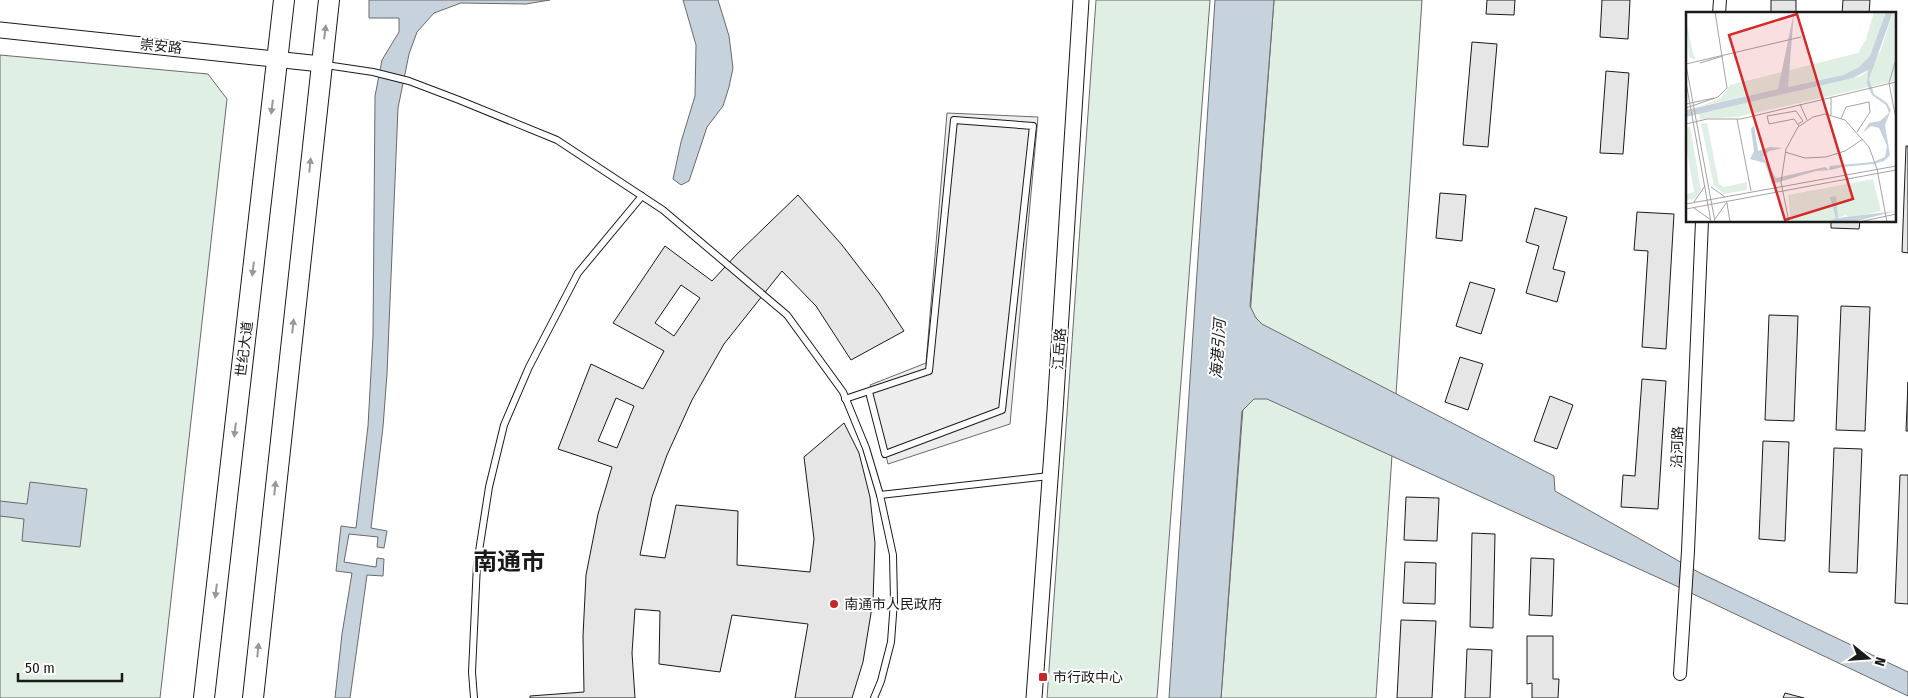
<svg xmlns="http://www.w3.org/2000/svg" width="1908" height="698" font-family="'Fira Sans Condensed','Noto Sans SC',sans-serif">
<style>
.green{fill:#e0efe3;stroke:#6a6a6a}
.parking{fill:#ededed;stroke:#6a6a6a}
.water{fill:#c6d2dc;stroke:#6a6a6a}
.building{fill:#e6e6e6;stroke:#1a1a1a;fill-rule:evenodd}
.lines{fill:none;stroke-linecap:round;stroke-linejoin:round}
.service-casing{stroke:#1a1a1a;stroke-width:8}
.minor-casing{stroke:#1a1a1a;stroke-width:14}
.tertiary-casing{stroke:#1a1a1a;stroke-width:17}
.primary-casing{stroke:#1a1a1a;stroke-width:22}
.service{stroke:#fff;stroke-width:6}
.minor{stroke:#fff;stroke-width:12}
.tertiary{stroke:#fff;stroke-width:15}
.primary{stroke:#fff;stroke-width:20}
.oneway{fill:#989898}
.poi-dot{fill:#c62828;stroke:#fff;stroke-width:2}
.labels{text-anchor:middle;stroke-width:4;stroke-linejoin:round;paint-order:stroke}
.street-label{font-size:14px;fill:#1a1a1a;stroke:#fff}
.poi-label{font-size:14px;fill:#1a1a1a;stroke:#fff;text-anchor:start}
.water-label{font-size:15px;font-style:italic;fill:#1a1a1a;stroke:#fff}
.town-label{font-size:24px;font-weight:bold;fill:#1a1a1a;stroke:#fff}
.inset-road{fill:none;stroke:#a3a3a3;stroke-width:1}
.view{fill:#d62828;fill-opacity:0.15;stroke:#d62828;stroke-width:2.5}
.inset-edge{fill:none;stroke:#1a1a1a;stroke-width:2.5}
</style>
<rect width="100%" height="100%" fill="#fff"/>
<!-- green -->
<g class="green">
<polygon points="1096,0 1210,0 1157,698 1047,698"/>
<polygon points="1274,0 1422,0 1376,698 1221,698"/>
<polygon points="0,55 208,74 227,99 160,698 0,698"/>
</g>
<!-- parking -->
<polygon class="parking" points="947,113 1038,117 1010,424 888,464 870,385 926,363"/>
<!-- water -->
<g class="water">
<polygon points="369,0 550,0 526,4 461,3 434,13 417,32 409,54 398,108 387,374 383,427 371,528 387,531 384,548 377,547 378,537 349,534 344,562 376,567 377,558 384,559 383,576 367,575 350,698 335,698 342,634 352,573 336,571 341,526 356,528 368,426 373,336 375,96 382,60 399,32 399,18 369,18"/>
<polygon points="683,0 718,0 729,36 733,68 729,87 723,106 707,127 689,181 681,185 673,179 681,142 695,96 696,45"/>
<polygon points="1215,0 1274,0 1250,306 1256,318 1262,324 1554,476 1555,491 1700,573 1908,672 1908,696 1672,584 1267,399 1254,399 1242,411 1221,698 1169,698"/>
<polygon points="30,482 87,489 80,547 22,541 24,519 0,516 0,501 27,504"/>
</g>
<!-- building -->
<g class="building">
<polygon points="1487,0 1515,0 1514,15 1486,14"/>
<polygon points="1602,0 1630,0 1628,39 1600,37"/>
<rect x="1771" y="0" width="25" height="14"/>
<polygon points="1843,0 1870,0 1869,14 1842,14"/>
<polygon points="1472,42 1497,44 1488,147 1463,145"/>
<polygon points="1606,71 1629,73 1623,154 1600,153"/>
<polygon points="1906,146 1908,146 1908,253 1902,252"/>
<polygon points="1440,193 1466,195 1462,241 1436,238"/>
<path d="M 798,195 L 842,245 L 879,293 L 904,331 L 851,360 L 816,306 L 782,271 L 724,344 L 692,400 L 667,455 L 652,497 L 640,555 L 665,558 L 676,505 L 738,511 L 737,565 L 810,572 L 814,539 L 804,457 L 844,423 L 859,453 L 870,497 L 875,543 L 873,601 L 863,662 L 852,698 L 795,698 L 808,624 L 732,615 L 720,672 L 659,664 L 660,611 L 635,609 L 632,653 L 635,698 L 530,698 L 530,696 L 584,692 L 583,636 L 586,575 L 598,514 L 612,467 L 558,449 L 591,364 L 643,389 L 664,351 L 613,323 L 665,246 L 712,281 L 737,254 ZM 681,285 L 700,298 L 674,336 L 655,323 ZM 616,398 L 634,406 L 617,448 L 598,441 Z"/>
<polygon points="1535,208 1567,217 1553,269 1565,272 1557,302 1526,293 1539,246 1526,242"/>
<polygon points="1637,212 1674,214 1666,349 1642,347 1648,251 1634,250"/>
<polygon points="1831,221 1860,221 1859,229 1831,228"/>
<polygon points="1470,282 1495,289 1481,334 1456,326"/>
<polygon points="1841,306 1870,307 1865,431 1836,430"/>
<polygon points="1769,315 1798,316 1794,421 1765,420"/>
<polygon points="1460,357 1483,364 1468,410 1445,402"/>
<polygon points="1642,379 1666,381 1658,509 1621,507 1623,475 1635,476"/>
<polygon points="1908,382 1908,431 1906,431"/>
<polygon points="1550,396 1573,405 1557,449 1534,441"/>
<polygon points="1763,441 1789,442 1785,541 1759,539"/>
<polygon points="1834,448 1862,449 1857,573 1829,572"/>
<polygon points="1900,475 1908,475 1908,604 1895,603"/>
<polygon points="1406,497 1439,498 1437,541 1404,540"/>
<polygon points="1472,533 1495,534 1493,628 1470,627"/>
<polygon points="1531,558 1554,559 1552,616 1529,615"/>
<polygon points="1405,562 1436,563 1435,604 1403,603"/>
<polygon points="1401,620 1436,621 1432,698 1397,698"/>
<polygon points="1527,636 1553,636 1553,679 1559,679 1558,698 1532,698 1532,683 1527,684"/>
<polygon points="1467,649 1492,650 1490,698 1465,698"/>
<polygon points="1785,693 1804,698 1783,698"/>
</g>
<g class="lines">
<!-- service casing -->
<g class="service-casing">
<g id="service">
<polyline points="326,65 373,72 409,81 459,100 557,140 663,210 787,315 843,392 866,448 880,495 893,555 894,601 891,642 881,681 874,698"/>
<polyline points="845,399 929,371 954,120 1033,126 1002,410 885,454 869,392"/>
<polyline points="880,495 1049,476"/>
<polyline points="474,698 472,672 477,564 489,487 504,425 529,367 578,273 642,196"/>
</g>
</g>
<!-- minor casing -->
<g class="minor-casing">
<g id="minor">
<polyline points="1719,14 1720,0"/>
<polyline points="1680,674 1688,551 1702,221"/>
</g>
</g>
<!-- tertiary casing -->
<g class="tertiary-casing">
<g id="tertiary">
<polyline points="0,30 321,64"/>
<polyline points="1034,698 1055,411 1081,0"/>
</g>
</g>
<!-- primary casing -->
<g class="primary-casing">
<g id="primary">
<polyline points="204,698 284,0"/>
<polyline points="253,698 329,0"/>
</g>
</g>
<!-- service -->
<use href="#service" class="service"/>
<!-- minor -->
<use href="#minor" class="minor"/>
<!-- tertiary -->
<use href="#tertiary" class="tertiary"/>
<!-- primary -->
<use href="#primary" class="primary"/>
</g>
<!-- one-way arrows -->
<defs><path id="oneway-solid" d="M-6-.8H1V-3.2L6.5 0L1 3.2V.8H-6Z" transform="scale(1.25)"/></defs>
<g class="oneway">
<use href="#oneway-solid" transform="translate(325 32) rotate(-83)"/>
<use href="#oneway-solid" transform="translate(272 107) rotate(97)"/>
<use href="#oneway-solid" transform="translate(310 165) rotate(-84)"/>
<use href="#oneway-solid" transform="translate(253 269) rotate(97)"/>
<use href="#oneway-solid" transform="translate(293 326) rotate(-84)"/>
<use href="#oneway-solid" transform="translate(235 430) rotate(97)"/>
<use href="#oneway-solid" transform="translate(275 488) rotate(-84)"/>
<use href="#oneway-solid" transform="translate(216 591) rotate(97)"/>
<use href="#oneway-solid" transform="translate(258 650) rotate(-84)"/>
</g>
<!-- markers -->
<g class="poi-dot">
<circle cx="834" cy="604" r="5"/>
<rect x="1038" y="672" width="10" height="10" rx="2.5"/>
</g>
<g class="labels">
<!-- street labels -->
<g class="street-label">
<text transform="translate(161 46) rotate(6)" y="5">崇安路</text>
<text transform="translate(244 349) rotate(-83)" y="5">世纪大道</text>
<text transform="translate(1059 349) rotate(-86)" y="5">江岳路</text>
<text transform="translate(1677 447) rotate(-88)" y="5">沿河路</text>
</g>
<!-- poi labels -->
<g class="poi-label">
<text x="844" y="609">南通市人民政府</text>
<text x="1053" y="682">市行政中心</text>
</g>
<!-- water labels -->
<g class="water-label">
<text transform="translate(1218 349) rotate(-86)" y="5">海港引河</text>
</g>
<!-- town labels -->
<g class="town-label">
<text x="509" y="570">南通市</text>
</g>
</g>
<!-- overview -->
<g transform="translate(1686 12)">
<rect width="210" height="210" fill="#fff"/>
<path d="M 188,0 L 200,0 L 184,45 L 173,55 L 157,63 L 15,94 L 35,86 L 44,73 L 172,41 L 180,27 ZM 207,0 L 210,0 L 210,94 L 205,70 L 51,105 L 14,107 L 13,102 L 175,64 L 184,57 L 195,38 ZM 0,7 L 7,42 L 10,48 L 3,45 ZM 21,111 L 33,172 L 38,175 L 61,170 L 61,178 L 38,182 L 28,174 L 15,112 ZM 4,115 L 15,178 L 9,187 L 0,188 L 0,182 L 8,180 L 0,133 L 0,116 ZM 187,167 L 195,199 L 163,206 L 160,203 L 139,210 L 105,210 L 102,183 Z" fill="#e0efe3"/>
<path d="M 108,0 L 102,75 L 157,63 L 173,55 L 184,44 L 200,0 L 207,0 L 183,67 L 188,82 L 201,91 L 205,98 L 199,113 L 204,143 L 198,149 L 188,152 L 156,155 L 145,158 L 130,159 L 86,172 L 79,151 L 64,147 L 68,139 L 65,117 L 68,113 L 72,139 L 84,135 L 97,136 L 83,139 L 77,145 L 90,166 L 139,155 L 143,158 L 144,154 L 187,150 L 199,145 L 201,134 L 193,116 L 185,114 L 177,121 L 183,111 L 194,109 L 203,101 L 200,93 L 186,83 L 181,72 L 182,58 L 167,66 L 0,105 L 0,98 L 92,77 ZM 150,184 L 152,206 L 210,199 L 167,210 L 141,210 L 150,206 L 144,185 Z" fill="#c6d2dc"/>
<path class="inset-road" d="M 210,47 L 203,71 L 210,107M 14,51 L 37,44M 0,52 L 115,25M 0,53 L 29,210M 0,70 L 25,210M 145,85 L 145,103M 0,92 L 28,86M 114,92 L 121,108M 0,96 L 32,85 L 41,76 L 29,0M 51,107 L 65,179M 155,107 L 160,95 L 183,90 L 184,100 L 171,120M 0,112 L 21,107 L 55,107 L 210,70M 112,112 L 117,109 L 110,99 L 81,104 L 83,112 L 108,107 L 113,114M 99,140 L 119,146 L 140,145 L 159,139 L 177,127M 25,175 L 39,185M 8,190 L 19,174M 41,191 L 44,210M 0,192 L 210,154M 8,196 L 25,208M 0,197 L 210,158M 29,207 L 41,190M 103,210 L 95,170 L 100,137 L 112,115 L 127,105 L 139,102 L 159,108 L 183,135 L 191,157 L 201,210M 173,210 L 210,202"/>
<path class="view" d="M 111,2 L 167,187 L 99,208 L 43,23 Z"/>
<rect width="210" height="210" class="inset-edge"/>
</g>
<!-- north arrow -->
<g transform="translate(1868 658) rotate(107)" stroke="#ffffff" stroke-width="4" paint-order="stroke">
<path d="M0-4L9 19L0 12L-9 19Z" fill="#1a1a1a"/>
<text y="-8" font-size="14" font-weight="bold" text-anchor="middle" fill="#1a1a1a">N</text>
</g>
<!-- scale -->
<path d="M18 673v8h104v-8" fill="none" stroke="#1a1a1a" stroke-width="2.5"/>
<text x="25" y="673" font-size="15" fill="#1a1a1a" stroke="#ffffff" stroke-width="4" paint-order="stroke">50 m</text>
</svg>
